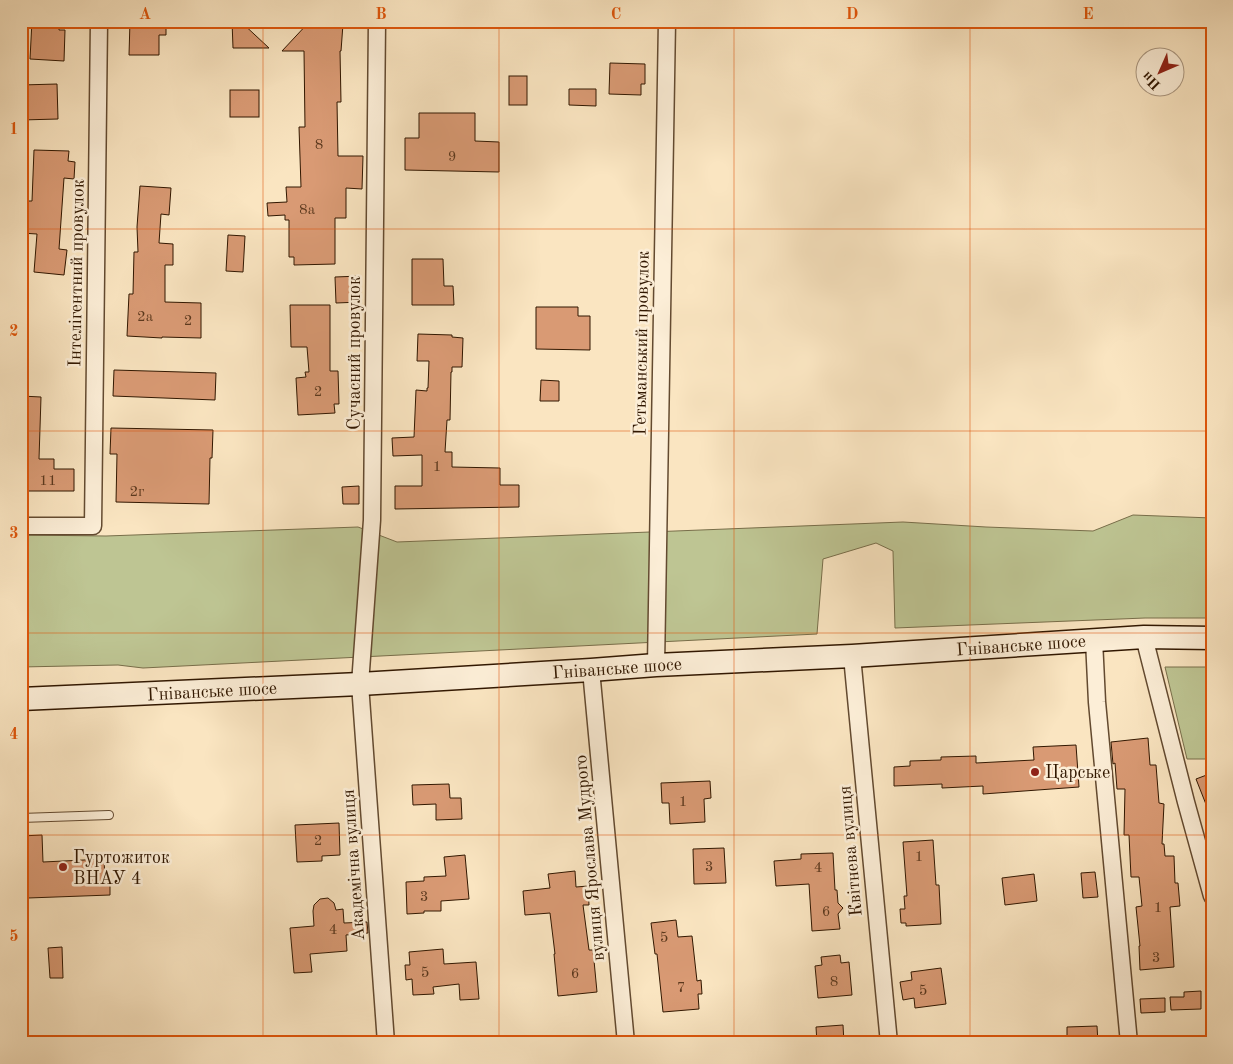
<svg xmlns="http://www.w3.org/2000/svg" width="1233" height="1064" font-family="'Old Standard TT',serif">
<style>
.green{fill:#bec593;stroke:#786e4a}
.building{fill:#d99a74;stroke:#311700}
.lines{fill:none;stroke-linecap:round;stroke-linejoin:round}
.service-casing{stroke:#634a30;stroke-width:10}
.minor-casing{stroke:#634a30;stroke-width:19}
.secondary-casing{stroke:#311700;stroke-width:25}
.service{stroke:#fceed7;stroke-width:8}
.minor{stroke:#fceed7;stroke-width:16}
.secondary{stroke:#fceed7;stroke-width:22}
.grid{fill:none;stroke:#df560b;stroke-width:1;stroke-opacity:0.55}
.poi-dot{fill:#8f2418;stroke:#fceed7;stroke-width:2}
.labels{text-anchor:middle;stroke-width:5;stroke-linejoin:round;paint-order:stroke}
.number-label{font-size:15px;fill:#5b381d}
.street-label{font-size:18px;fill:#311700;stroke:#fceed7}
.poi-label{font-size:18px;fill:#311700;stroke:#fceed7;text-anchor:start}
.neatline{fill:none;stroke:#df560b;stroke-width:2}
.grid-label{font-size:16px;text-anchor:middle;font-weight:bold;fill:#df560b}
</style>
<rect width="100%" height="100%" fill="#fae5c1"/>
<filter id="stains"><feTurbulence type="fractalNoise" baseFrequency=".004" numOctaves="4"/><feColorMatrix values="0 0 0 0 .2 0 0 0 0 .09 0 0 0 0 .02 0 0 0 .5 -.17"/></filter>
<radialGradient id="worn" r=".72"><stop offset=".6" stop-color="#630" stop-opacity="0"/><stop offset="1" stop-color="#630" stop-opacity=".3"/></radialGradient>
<!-- green -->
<g class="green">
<polygon points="1133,515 1212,518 1212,618 1145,618 895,628 893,551 876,543 823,559 817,634 143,668 118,665 21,667 21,535 106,536 358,527 397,542 903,522 986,527 1093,531"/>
<polygon points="1165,667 1212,667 1212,759 1187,759"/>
</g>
<!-- building -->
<g class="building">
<polygon points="32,21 59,21 59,30 65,30 64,61 30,59"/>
<polygon points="130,21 166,21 166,35 159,35 159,55 129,55"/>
<polygon points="232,21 240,21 269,48 233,48"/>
<polygon points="310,21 336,21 336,23 343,24 341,51 340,51 341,102 337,102 338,156 363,156 362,189 346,188 346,218 335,218 335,264 294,265 294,257 289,257 289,220 285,220 285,215 268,216 267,203 287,202 286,187 301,187 299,127 305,127 304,51 282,51"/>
<polygon points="610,63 645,64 645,84 641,84 641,95 609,94"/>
<rect x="509" y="76" width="18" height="29"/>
<polygon points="57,84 58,119 21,120 21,85"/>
<polygon points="569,89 596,89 596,106 569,105"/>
<rect x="230" y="90" width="29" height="27"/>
<polygon points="419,113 475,113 475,141 499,142 499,172 405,170 405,138 419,138"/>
<polygon points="34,150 69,151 68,161 75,162 74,179 64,178 59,249 67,250 64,275 34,272 37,234 21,233 21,208 25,208 26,201 32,201"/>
<polygon points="140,186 171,188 169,215 161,214 159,243 173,244 173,265 165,265 165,302 201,303 201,338 162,337 162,338 127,336 129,294 133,294 134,252 138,252 137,227"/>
<polygon points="228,235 245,236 243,272 226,271"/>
<polygon points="412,259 443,259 444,286 453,286 454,305 412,305"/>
<polygon points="360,276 361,302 336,303 335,277"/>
<polygon points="290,305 330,305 330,371 338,371 339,404 334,404 335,413 298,415 296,378 306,377 305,372 309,372 307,347 291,347"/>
<polygon points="536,307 578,307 578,316 590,316 590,350 536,349"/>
<polygon points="418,334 452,335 452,337 463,338 462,367 452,367 452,372 451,372 450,420 447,420 445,452 452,452 452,467 500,468 500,485 519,485 519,507 395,509 395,486 422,486 422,455 393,456 392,438 414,437 416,390 427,391 427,388 428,388 429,361 417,361"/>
<polygon points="114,370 216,373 215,400 113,396"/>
<polygon points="541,380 559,381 559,401 540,401"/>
<polygon points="21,396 41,397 39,459 54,459 54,469 74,469 74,491 21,491"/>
<polygon points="111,428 213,430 212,458 210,458 209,504 116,502 117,454 110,454"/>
<polygon points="359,486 359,504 343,504 342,487"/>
<polygon points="1148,738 1150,765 1156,765 1159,803 1164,804 1162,844 1164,844 1165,856 1174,856 1175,883 1178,883 1180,906 1170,907 1174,967 1140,970 1139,946 1140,946 1136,907 1142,906 1139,877 1131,877 1129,835 1124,835 1125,789 1117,789 1115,763 1113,764 1111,742"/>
<polygon points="1076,745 1079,787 983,794 983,786 942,788 942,784 894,786 894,767 910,766 910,761 941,760 941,757 976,756 976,763 1034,760 1033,747"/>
<polygon points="1212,773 1212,817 1211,817 1196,779"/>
<polygon points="710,781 711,798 704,799 705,822 670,824 669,803 662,803 661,783"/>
<polygon points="449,784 450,798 461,798 462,819 436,820 436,804 413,805 412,785"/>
<polygon points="339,823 340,855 322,856 322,861 297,862 295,825"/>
<polygon points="42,835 43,862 104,859 105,880 110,879 110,895 28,898 27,868 21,868 21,836"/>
<polygon points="933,840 936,885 939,885 941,924 906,926 906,923 901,923 900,909 905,909 904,896 907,896 903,842"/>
<polygon points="724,848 726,883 694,884 693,849"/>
<polygon points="833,853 835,890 837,890 838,903 843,908 838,914 840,929 812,931 809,884 776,886 774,861 801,859 801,854"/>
<polygon points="465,855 469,899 441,901 441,911 424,911 424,913 407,914 406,882 424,881 424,877 446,876 444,857"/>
<polygon points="575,871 576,887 588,886 589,905 583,905 589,950 593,950 597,992 558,996 554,954 555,954 550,913 525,915 523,891 550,888 548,874"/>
<polygon points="1095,872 1098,897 1083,898 1081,873"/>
<polygon points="1034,874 1037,901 1005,905 1002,878"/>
<polygon points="328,898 334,903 336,910 343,909 344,923 367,922 368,933 346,935 347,951 310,954 312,972 294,973 290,928 314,926 313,911 314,905 320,899"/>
<polygon points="676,920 678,937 692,936 697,981 701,980 702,994 698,994 699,1009 663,1012 657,954 655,954 651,923"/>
<polygon points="62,947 63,978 50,978 48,948"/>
<polygon points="443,949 444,964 476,962 479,999 460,1000 459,984 433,987 434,994 413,995 412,979 406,980 405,965 410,965 409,952"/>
<polygon points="840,955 841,963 849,962 852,995 818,998 815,966 822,965 821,957"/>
<polygon points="941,968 946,1004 915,1008 914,998 903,1000 900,982 912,980 911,972"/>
<polygon points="1201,991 1201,1009 1171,1010 1170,997 1184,997 1184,992"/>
<polygon points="1165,998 1165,1012 1141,1013 1140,999"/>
<polygon points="843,1025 844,1043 817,1043 816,1027"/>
<polygon points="1097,1026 1098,1043 1067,1043 1067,1027"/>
</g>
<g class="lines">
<!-- service casing -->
<g class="service-casing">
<polyline id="service" points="21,818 109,815"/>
</g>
<!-- minor casing -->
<g class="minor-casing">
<g id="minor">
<polyline points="377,21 372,520 360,684 386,1043"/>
<polyline points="21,526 93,526 99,21"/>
<polyline points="1144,637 1186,802 1212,896"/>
<polyline points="1094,640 1097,702 1129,1043"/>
<polyline points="852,656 889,1043"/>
<polyline points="656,665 667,21"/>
<polyline points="591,670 626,1043"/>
</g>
</g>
<!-- secondary casing -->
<g class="secondary-casing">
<polyline id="secondary" points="21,699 360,684 591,670 656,665 852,656 1144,637 1212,638"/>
</g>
<!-- service -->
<use href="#service" class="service"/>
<!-- minor -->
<use href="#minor" class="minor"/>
<!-- secondary -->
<use href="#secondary" class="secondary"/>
</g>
<!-- grid -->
<path class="grid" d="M 263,21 L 263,1043M 499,21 L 499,1043M 734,21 L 734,1043M 970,21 L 970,1043M 21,229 L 1212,229M 21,431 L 1212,431M 21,633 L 1212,633M 21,835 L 1212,835"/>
<!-- markers -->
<g class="poi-dot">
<circle cx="1035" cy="772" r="5"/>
<circle cx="63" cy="867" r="5"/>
</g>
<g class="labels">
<!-- number labels -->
<g class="number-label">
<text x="319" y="149">8</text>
<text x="452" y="161">9</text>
<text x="307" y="214">8а</text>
<text x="145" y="321">2а</text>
<text x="188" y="325">2</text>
<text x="318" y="396">2</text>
<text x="437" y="471">1</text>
<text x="48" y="485">11</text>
<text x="137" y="496">2г</text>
<text x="683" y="806">1</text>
<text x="318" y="845">2</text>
<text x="919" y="861">1</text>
<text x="709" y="871">3</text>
<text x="818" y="872">4</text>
<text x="424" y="901">3</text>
<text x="1158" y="912">1</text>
<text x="826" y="916">6</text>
<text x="333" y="934">4</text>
<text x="664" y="942">5</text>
<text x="1156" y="962">3</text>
<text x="425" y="977">5</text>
<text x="575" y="978">6</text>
<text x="834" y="986">8</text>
<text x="681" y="992">7</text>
<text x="923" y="995">5</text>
</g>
<!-- street labels -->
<g class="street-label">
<text transform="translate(76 273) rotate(-89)" y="6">Інтелігентний провулок</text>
<text transform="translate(641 343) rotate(-89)" y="6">Гетьманський провулок</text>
<text transform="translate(354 353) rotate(-90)" y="6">Сучасний провулок</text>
<text transform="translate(1021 645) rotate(-4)" y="6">Гніванське шосе</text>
<text transform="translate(617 668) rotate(-4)" y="6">Гніванське шосе</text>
<text transform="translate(212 691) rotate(-3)" y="6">Гніванське шосе</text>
<text transform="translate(850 851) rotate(-95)" y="6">Квітнева вулиця</text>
<text transform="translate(589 858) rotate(-95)" y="6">вулиця Ярослава Мудрого</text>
<text transform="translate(353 865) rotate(-94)" y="6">Академічна вулиця</text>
</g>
<!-- poi labels -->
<g class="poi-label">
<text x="1045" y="778">Царське</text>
<text x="73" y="863">Гуртожиток<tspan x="73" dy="21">ВНАУ 4</tspan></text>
</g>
</g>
<!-- margin -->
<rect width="1233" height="1064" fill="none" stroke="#fae5c1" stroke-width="55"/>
<!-- north arrow -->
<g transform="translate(1160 72) rotate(225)"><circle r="24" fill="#fceed7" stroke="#ab9881"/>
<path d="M0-4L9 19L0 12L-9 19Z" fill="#8f2418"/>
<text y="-8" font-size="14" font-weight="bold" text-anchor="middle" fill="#311700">Пн</text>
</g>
<rect x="28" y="28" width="1178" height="1008" class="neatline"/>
<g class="grid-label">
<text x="145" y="19">A</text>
<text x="381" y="19">B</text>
<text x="616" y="19">C</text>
<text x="852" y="19">D</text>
<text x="1088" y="19">E</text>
<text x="14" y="134">1</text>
<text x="14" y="336">2</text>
<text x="14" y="538">3</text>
<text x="14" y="739">4</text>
<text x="14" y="941">5</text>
</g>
<rect width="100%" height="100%" filter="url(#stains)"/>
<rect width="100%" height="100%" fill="url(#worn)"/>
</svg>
